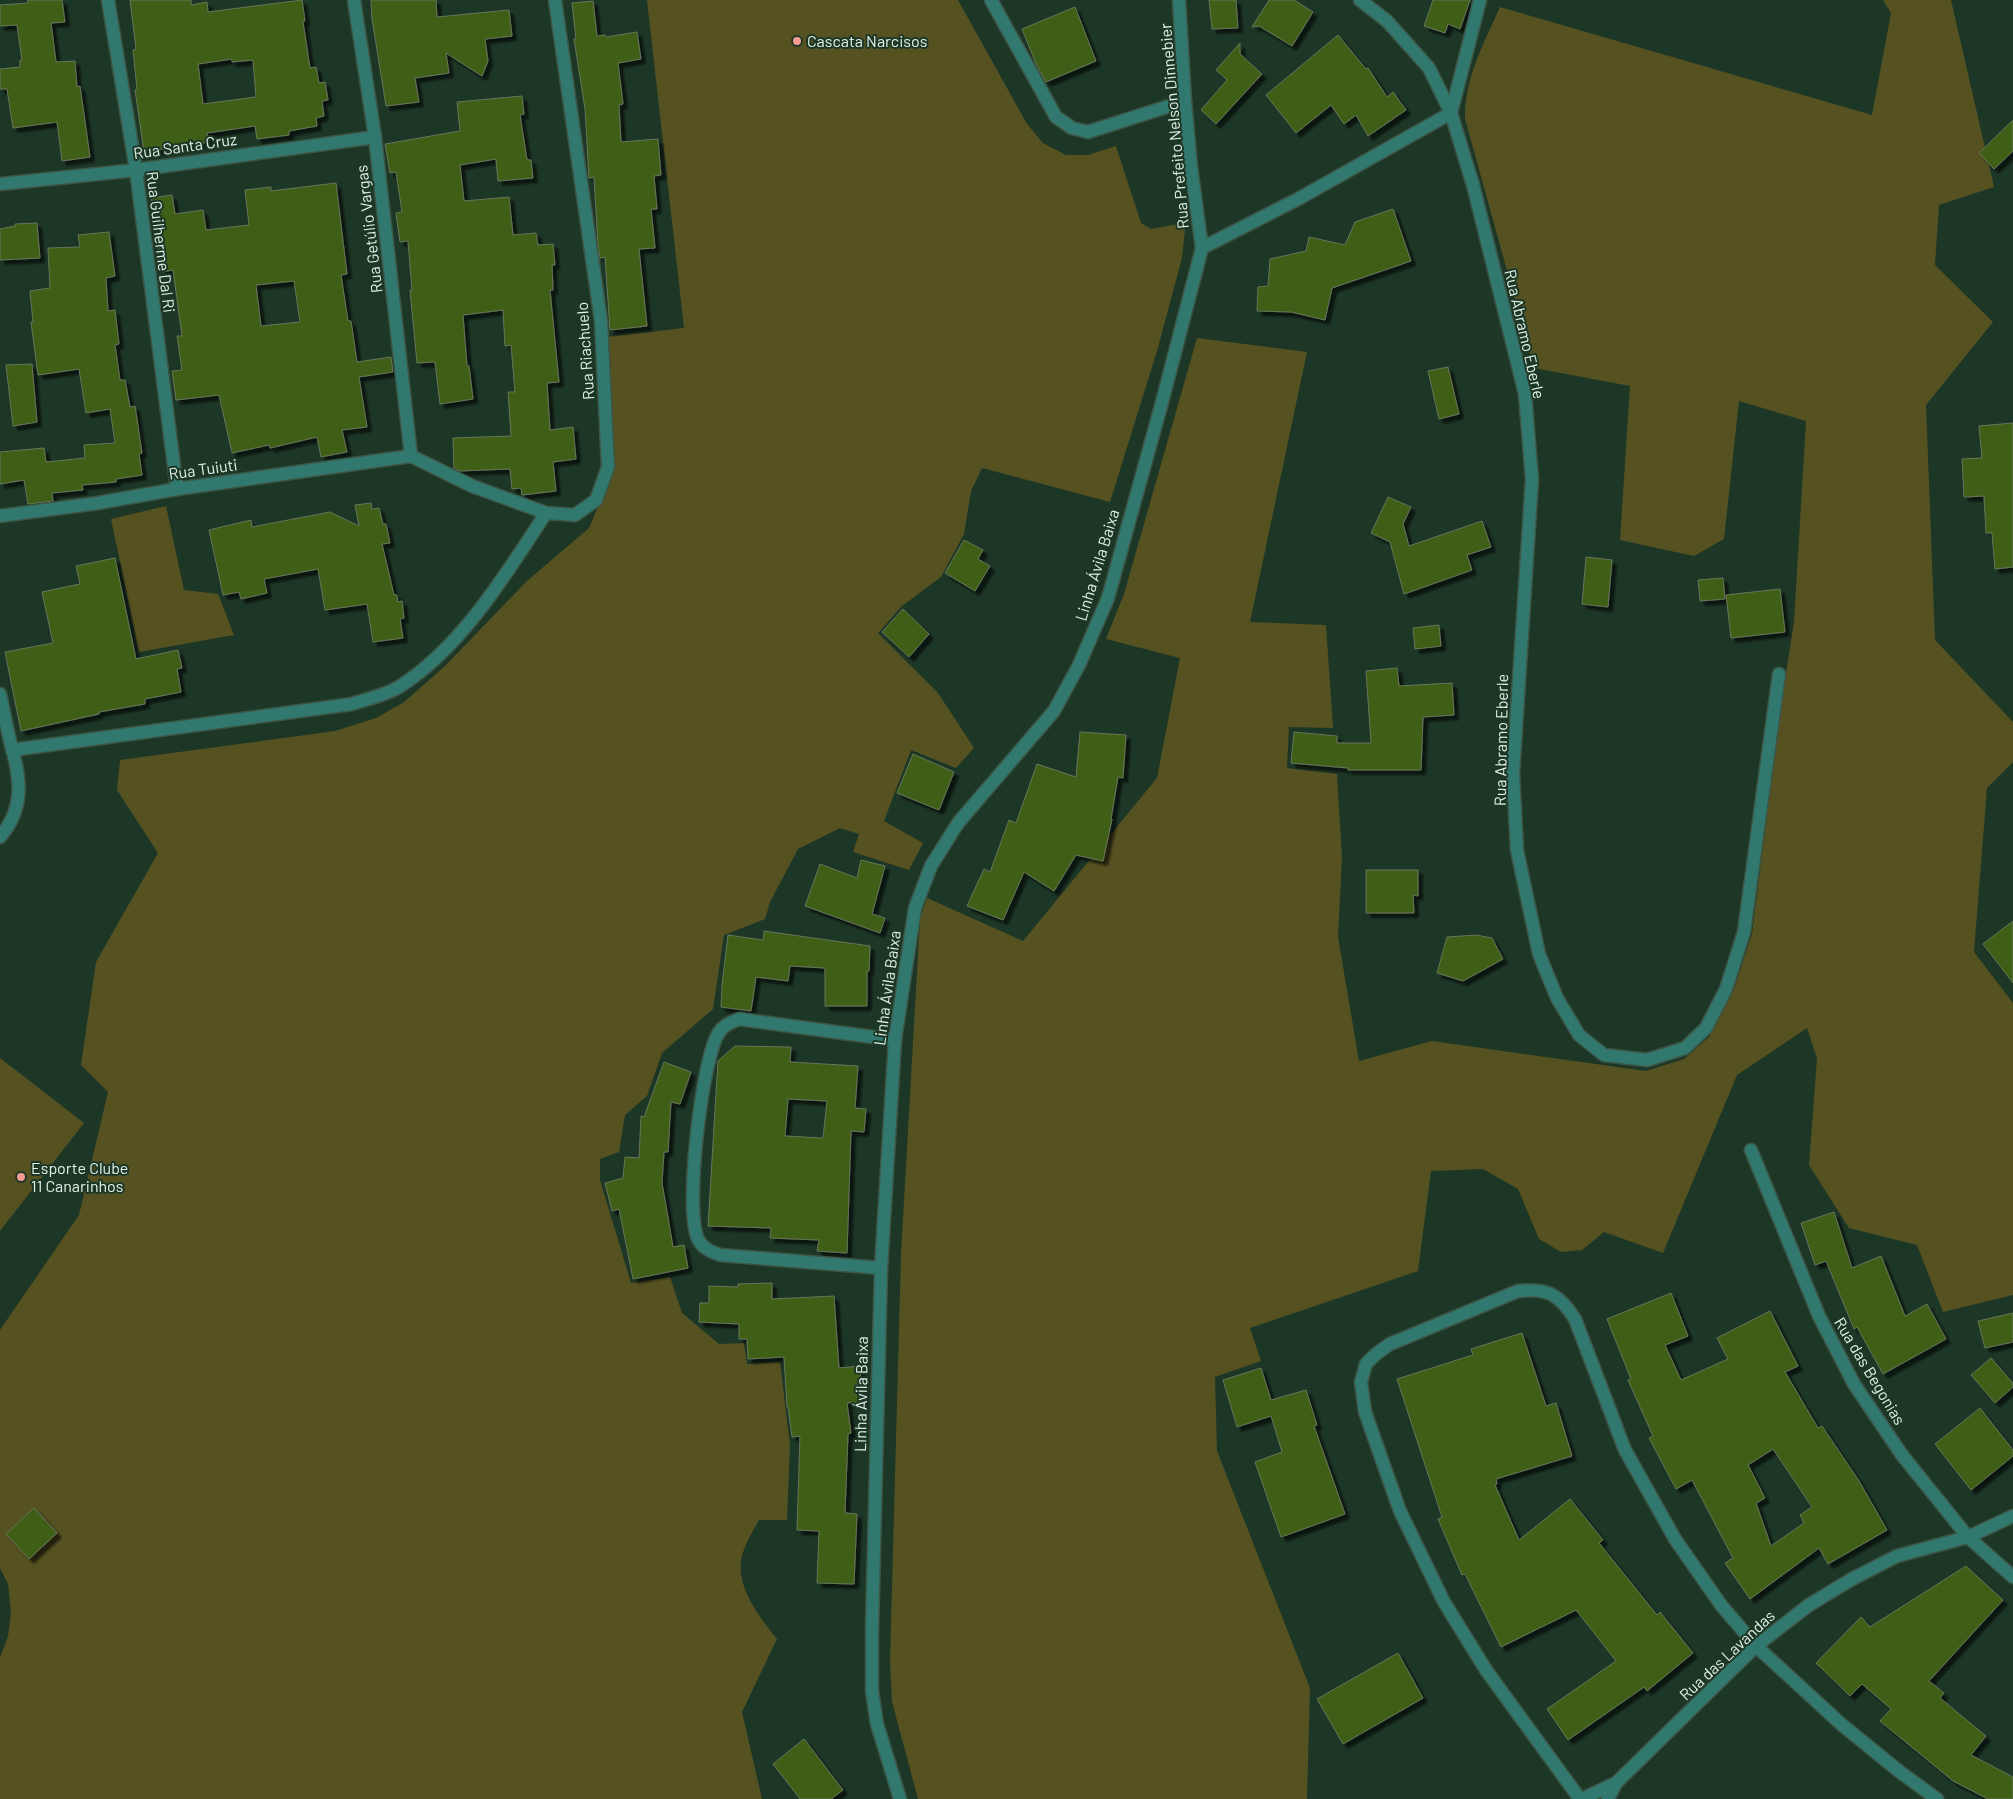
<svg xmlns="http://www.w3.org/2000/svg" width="2013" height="1799" font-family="Barlow,sans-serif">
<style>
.green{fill:#565121}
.building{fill:#3f5e15;stroke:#68755b;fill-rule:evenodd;filter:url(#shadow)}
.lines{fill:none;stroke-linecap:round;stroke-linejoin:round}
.minor-casing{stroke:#3d5546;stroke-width:15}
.tertiary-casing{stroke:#3d5546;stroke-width:15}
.minor{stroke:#31796e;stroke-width:12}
.tertiary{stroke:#31796e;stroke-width:12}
.poi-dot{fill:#f59c93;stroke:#1d3727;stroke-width:2}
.labels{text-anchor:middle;stroke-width:4;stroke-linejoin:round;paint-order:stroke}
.poi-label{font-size:16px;fill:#e2f1e6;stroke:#1d3727;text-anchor:start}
.street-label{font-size:16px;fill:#e2f1e6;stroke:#1d3727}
</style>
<defs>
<filter id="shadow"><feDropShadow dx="4.5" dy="4.5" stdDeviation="1" flood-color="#0009"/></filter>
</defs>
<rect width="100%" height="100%" fill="#1d3727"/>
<!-- green -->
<g class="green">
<path d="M 647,0 L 958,0 L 1027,124 L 1043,143 L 1066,155 L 1088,155 L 1116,146 L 1141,223 L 1151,229 L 1178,224 L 1185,230 L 1182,258 L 1157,351 L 1110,502 L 982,468 L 971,491 L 964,534 L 941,577 L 902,606 L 878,633 L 938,693 L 974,748 L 956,768 L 911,750 L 884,821 L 923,843 L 909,870 L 853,852 L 859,834 L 840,828 L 798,849 L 770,902 L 765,919 L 724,935 L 713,1009 L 662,1053 L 647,1096 L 625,1115 L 619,1152 L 600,1159 L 600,1180 L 631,1283 L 670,1277 L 682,1313 L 719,1344 L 744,1343 L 747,1364 L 780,1362 L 790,1445 L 787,1520 L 759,1520 C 753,1531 745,1544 742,1556 C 734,1585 760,1618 777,1639 L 742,1712 L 762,1799 L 0,1799 L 0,1658 L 8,1636 L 11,1613 L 8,1584 L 0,1568 L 0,1330 L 79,1215 L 108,1092 L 81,1065 L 96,962 L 158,853 L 117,790 L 120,760 L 335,731 L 376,718 L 404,702 L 445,666 L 527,581 L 589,528 L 607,486 L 612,418 L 607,337 L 684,328 Z"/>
<path d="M 1883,0 L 1951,0 L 1994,187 L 1939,205 L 1935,265 L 1993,322 L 1926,405 L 1935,640 L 2013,722 L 2013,762 L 1987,788 L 1974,952 L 2013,1003 L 2013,1295 L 1943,1312 L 1917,1245 L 1849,1228 L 1809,1165 L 1817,1058 L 1807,1028 L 1737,1075 L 1663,1253 L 1604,1232 L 1582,1250 L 1561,1252 L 1539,1239 L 1518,1189 L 1483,1169 L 1431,1171 L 1418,1271 L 1250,1328 L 1261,1361 L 1215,1377 L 1217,1451 L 1310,1688 L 1307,1799 L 918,1799 L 892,1702 L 890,1661 L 901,1254 L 920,919 L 927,898 L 1023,941 L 1157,778 L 1180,658 L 1106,639 L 1124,594 L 1197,338 L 1307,352 L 1250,622 L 1326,625 L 1333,728 L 1289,727 L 1287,768 L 1337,774 L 1342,858 L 1338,937 L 1359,1061 L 1432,1041 L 1646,1071 L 1684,1059 L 1709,1037 L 1734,989 L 1752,934 L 1780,712 L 1794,622 L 1806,421 L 1739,401 L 1724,539 L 1694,556 L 1620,540 L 1630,386 L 1534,368 L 1465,119 C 1464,79 1484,43 1500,7 L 1872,115 L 1891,13 Z"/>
<polygon points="166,506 184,590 218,594 234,635 139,652 111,519"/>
<polygon points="0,1058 84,1123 0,1231"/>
</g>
<!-- building -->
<g class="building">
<polygon points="28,0 62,0 65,22 51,23 56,62 75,61 77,87 80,86 90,157 62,161 57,122 13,128 7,89 0,89 0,69 20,67 20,60 22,60 17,25 0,26 0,5 28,3"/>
<path d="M 130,0 L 191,0 L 191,5 L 207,2 L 208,12 L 302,0 L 305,21 L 303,22 L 310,68 L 316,67 L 319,83 L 325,82 L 328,100 L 322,101 L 324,116 L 316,118 L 317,126 L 289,131 L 289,135 L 257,139 L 255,126 L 207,133 L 209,142 L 144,152 L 135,90 L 137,89 L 133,50 L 136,49 ZM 232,59 L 232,62 L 253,60 L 256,97 L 203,104 L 198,64 Z"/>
<polygon points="371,0 436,0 437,17 509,10 512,36 485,39 488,61 482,76 446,53 449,73 415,78 419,102 386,106 372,19"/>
<polygon points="1209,0 1236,0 1238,28 1212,29"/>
<polygon points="1269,0 1294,0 1313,12 1292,46 1259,26 1252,27"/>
<polygon points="1433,0 1470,0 1460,29 1448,24 1445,33 1424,26"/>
<polygon points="593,1 597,36 605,35 606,37 637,32 641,59 618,63 623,104 619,105 621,142 658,139 661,175 654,176 657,209 651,209 655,248 639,249 647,326 610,330 605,257 600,258 598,245 594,177 589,178 585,109 574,39 576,39 572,3"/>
<polygon points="1075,7 1096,61 1046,82 1037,66 1022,29"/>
<polygon points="1338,35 1366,69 1368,68 1387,97 1393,92 1406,110 1368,136 1356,115 1344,124 1331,105 1296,133 1266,95"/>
<polygon points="1240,43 1240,54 1262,74 1216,124 1201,110 1227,80 1216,70"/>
<polygon points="522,96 524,114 520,115 527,160 531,160 533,178 498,181 496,159 460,165 464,201 509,197 513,235 536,233 538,245 553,244 555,265 552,265 553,290 550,290 559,382 547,383 550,430 573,427 576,459 553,462 556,491 522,495 521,488 512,489 510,469 459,471 454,468 453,438 511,436 508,392 515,392 511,345 505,346 503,310 463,315 467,366 469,366 473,399 440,404 435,362 417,363 410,290 412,290 408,241 400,242 396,213 402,212 396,172 390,173 385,144 460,131 457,102"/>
<polygon points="2013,120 2013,151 1994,169 1979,153"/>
<path d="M 336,183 L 347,274 L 341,275 L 348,321 L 351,321 L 357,362 L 391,357 L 393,372 L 359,377 L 367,427 L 342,430 L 347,452 L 321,457 L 317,437 L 270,448 L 269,445 L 232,453 L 219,395 L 176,400 L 172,371 L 182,370 L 177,336 L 182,336 L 173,270 L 162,272 L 151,198 L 172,195 L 175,214 L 203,210 L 206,230 L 249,225 L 245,190 L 271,187 L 271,191 ZM 294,281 L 300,322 L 261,326 L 256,285 Z"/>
<polygon points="1393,209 1411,261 1332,288 1325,320 1291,312 1257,311 1258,287 1268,286 1270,259 1306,251 1309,237 1345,245 1355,222"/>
<polygon points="37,223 40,258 0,260 0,229 15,226 15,224"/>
<polygon points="109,232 115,276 106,278 108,311 115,310 119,344 115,345 120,380 125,380 130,407 135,406 142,453 139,454 142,475 116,479 116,482 82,485 83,490 52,493 53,501 28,504 24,480 0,484 0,452 44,448 46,462 85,458 84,445 115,443 110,409 86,413 79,369 38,375 31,322 33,322 30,291 50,288 48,248 80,247 78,235"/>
<polygon points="32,364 37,422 13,426 6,365"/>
<polygon points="1448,367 1459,414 1439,419 1428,371"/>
<polygon points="2013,423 2013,567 1995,569 1992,533 1986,533 1984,496 1964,497 1962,459 1982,458 1979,426"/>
<polygon points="1388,497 1411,507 1403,524 1409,546 1482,521 1491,547 1467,555 1472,570 1404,594 1390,542 1371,533"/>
<polygon points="371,503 372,509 379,508 383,524 386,524 390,543 382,544 394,595 397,595 398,602 402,601 404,618 400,619 403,638 373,642 367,604 325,610 318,569 264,579 267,593 241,599 239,592 223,595 209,530 251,520 252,527 330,512 359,526 355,505"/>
<polygon points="964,540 983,550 978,559 990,566 975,591 945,573"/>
<polygon points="1586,557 1612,560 1608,607 1582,604"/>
<polygon points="115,558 136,659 178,650 182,668 177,669 181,692 145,699 145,704 99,712 99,714 21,731 5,652 53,643 42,592 80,584 76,566"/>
<polygon points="1723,578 1725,599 1700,601 1698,580"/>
<polygon points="1780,589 1785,632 1731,638 1726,595"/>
<polygon points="903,609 929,634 909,657 882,632"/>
<polygon points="1439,625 1441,646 1415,649 1413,628"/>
<polygon points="1397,668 1399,686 1452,683 1454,715 1423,717 1421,770 1348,770 1348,768 1291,763 1294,732 1337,736 1337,743 1371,743 1366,671"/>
<polygon points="1080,732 1126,735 1123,778 1118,777 1111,819 1112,819 1103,861 1076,855 1054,891 1024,872 1003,920 967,906 984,869 990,872 1009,820 1016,823 1037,764 1076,777"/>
<polygon points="913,754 954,772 939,810 897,793"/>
<polygon points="861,860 885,866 872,914 885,918 880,933 805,906 820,864 857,878"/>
<polygon points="1366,870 1418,870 1418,896 1413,895 1414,913 1366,913"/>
<polygon points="2013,921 2013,983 1983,944"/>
<polygon points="764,931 870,946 869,971 867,971 867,1006 825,1006 825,968 790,966 788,981 756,977 751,1011 721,1007 722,985 728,935 763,940"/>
<polygon points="1476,935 1492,938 1503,959 1463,981 1437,973 1447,937"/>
<path d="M 735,1046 L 791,1047 L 790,1062 L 858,1066 L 855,1108 L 866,1109 L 864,1132 L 851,1131 L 847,1253 L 817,1251 L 819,1240 L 770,1238 L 771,1228 L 708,1226 L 718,1061 ZM 788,1099 L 827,1101 L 823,1138 L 785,1136 Z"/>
<polygon points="664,1062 691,1072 680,1104 671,1102 668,1152 664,1152 662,1183 673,1247 684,1245 688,1268 633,1279 619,1209 612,1211 605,1183 623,1178 625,1157 639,1158 641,1116 644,1117"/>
<polygon points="1834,1212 1852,1268 1881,1256 1905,1316 1927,1304 1946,1339 1883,1374 1857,1327 1854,1329 1826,1261 1815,1265 1801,1223"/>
<polygon points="772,1283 772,1299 834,1296 839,1368 860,1366 862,1402 847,1403 851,1433 848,1434 845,1513 857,1514 854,1584 817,1583 819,1531 797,1530 800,1436 792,1437 788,1407 787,1407 784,1357 748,1359 747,1339 739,1339 739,1324 699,1322 700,1303 709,1303 709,1286 738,1287 738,1284"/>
<path d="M 1671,1293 L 1688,1336 L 1665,1345 L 1681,1380 L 1728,1359 L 1717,1338 L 1770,1311 L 1798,1366 L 1785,1372 L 1818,1428 L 1822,1426 L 1859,1481 L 1887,1530 L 1828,1564 L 1819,1548 L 1750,1599 L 1725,1563 L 1733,1558 L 1692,1480 L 1676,1489 L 1649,1438 L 1653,1436 L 1628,1380 L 1631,1379 L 1607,1319 ZM 1773,1449 L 1812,1507 L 1800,1515 L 1804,1523 L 1771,1546 L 1756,1503 L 1765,1498 L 1748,1465 Z"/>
<polygon points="2013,1313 2013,1342 1985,1348 1978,1321"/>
<polygon points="1522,1333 1546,1406 1556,1403 1572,1456 1496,1479 1497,1484 1495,1485 1519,1540 1570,1499 1603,1540 1599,1543 1657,1615 1660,1612 1693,1653 1647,1691 1644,1687 1568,1740 1547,1709 1616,1661 1576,1610 1501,1647 1465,1574 1462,1575 1438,1519 1442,1517 1397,1379 1473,1355 1471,1349"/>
<polygon points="1991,1358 2013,1383 2013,1387 1995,1403 1971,1375"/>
<polygon points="1261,1368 1271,1400 1306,1390 1317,1425 1314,1426 1345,1514 1281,1537 1255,1462 1282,1452 1271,1416 1237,1427 1223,1380"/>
<polygon points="1980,1408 2013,1450 2013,1456 1971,1490 1935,1444"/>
<polygon points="34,1508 57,1533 29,1559 6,1534"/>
<polygon points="1966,1566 2003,1600 1929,1681 1944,1693 1940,1698 1986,1736 1971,1755 2013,1777 2013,1799 1988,1799 1953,1781 1880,1721 1891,1709 1862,1684 1850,1696 1816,1663 1861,1617 1870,1627"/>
<polygon points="1398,1653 1423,1698 1343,1744 1317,1699"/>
<polygon points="804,1739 843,1790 831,1799 800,1799 773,1764"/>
</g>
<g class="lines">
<!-- minor casing -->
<g class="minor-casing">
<g id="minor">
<polyline points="108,0 136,170 177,489"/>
<polyline points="991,0 1056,117 1072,128 1088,132 1185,101"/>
<polyline points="1360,0 1387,21 1429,68 1451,113 1473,185 1525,394 1532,479 1513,773 1517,850 1539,954 1557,998 1579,1035 1604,1055 1647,1060 1685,1048 1706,1028 1726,989 1744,932 1779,674"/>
<polyline points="0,184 136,170 375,137"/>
<polyline points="1202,248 1298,199 1451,113 1480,0"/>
<polyline points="411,456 472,486 546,513 575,515 596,500 608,467 601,321 555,0"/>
<path d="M 12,750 L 352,704 C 367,699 386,695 399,687 C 462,647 506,574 546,513"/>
<polyline points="1751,1150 1819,1316 1854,1384 1902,1455 1968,1537 2013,1577"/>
<path d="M 881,1268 L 720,1255 C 712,1252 704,1249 699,1241 C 683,1216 702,1060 718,1034 C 723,1025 730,1023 739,1019 L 895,1040"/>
<path d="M 1580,1799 L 1486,1670 L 1444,1602 L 1400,1511 L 1365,1412 L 1361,1382 L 1366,1364 L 1376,1354 L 1390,1344 L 1518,1291 C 1548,1288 1559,1294 1575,1319 L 1625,1450 L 1675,1539 L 1721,1605 L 1756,1646 L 1841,1724 L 1900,1772 L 1937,1799"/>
<polyline points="1582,1799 1616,1783"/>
<polyline points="1608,1799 1616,1783 1756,1646 1809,1605 1852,1579 1897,1556 1968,1537 2013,1516"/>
</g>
</g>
<!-- tertiary casing -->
<g class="tertiary-casing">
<g id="tertiary">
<polyline points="0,516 98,503 177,489 411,456 375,137 354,0"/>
<path d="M 0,694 C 4,712 7,731 12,748 C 21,781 24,809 0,837"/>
<polyline points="900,1799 877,1724 872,1691 872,1628 881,1268 895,1040 915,908 931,866 958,823 1054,711 1079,665 1108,598 1161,406 1202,248 1191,167 1185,101 1179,0"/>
</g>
</g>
<!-- minor -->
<use href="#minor" class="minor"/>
<!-- tertiary -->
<use href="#tertiary" class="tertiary"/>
</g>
<!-- markers -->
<g class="poi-dot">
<circle cx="797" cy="41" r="5"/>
<circle cx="21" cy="1177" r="5"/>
</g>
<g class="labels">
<!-- poi labels -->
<g class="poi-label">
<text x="807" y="47">Cascata Narcisos</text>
<text x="31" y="1174">Esporte Clube<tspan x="31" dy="18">11 Canarinhos</tspan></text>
</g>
<!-- street labels -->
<g class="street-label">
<text transform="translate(1174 126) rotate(-95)" y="6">Rua Prefeito Nelson Dinnebier</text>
<text transform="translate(185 146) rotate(-8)" y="6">Rua Santa Cruz</text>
<text transform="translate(369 229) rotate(-97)" y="6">Rua Getúlio Vargas</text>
<text transform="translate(161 242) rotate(83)" y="6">Rua Guilherme Dal Ri</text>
<text transform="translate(1525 334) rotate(77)" y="6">Rua Abramo Eberle</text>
<text transform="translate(585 351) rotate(-94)" y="6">Rua Riachuelo</text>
<text transform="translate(203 469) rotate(-8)" y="6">Rua Tuiuti</text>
<text transform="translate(1097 565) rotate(-73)" y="6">Linha Ávila Baixa</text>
<text transform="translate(1501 740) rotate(-89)" y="6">Rua Abramo Eberle</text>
<text transform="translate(887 988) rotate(-82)" y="6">Linha Ávila Baixa</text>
<text transform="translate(1870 1371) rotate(59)" y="6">Rua das Begonias</text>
<text transform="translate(861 1394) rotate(-89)" y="6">Linha Ávila Baixa</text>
<text transform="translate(1727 1655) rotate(-43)" y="6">Rua das Lavandas</text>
</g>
</g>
</svg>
